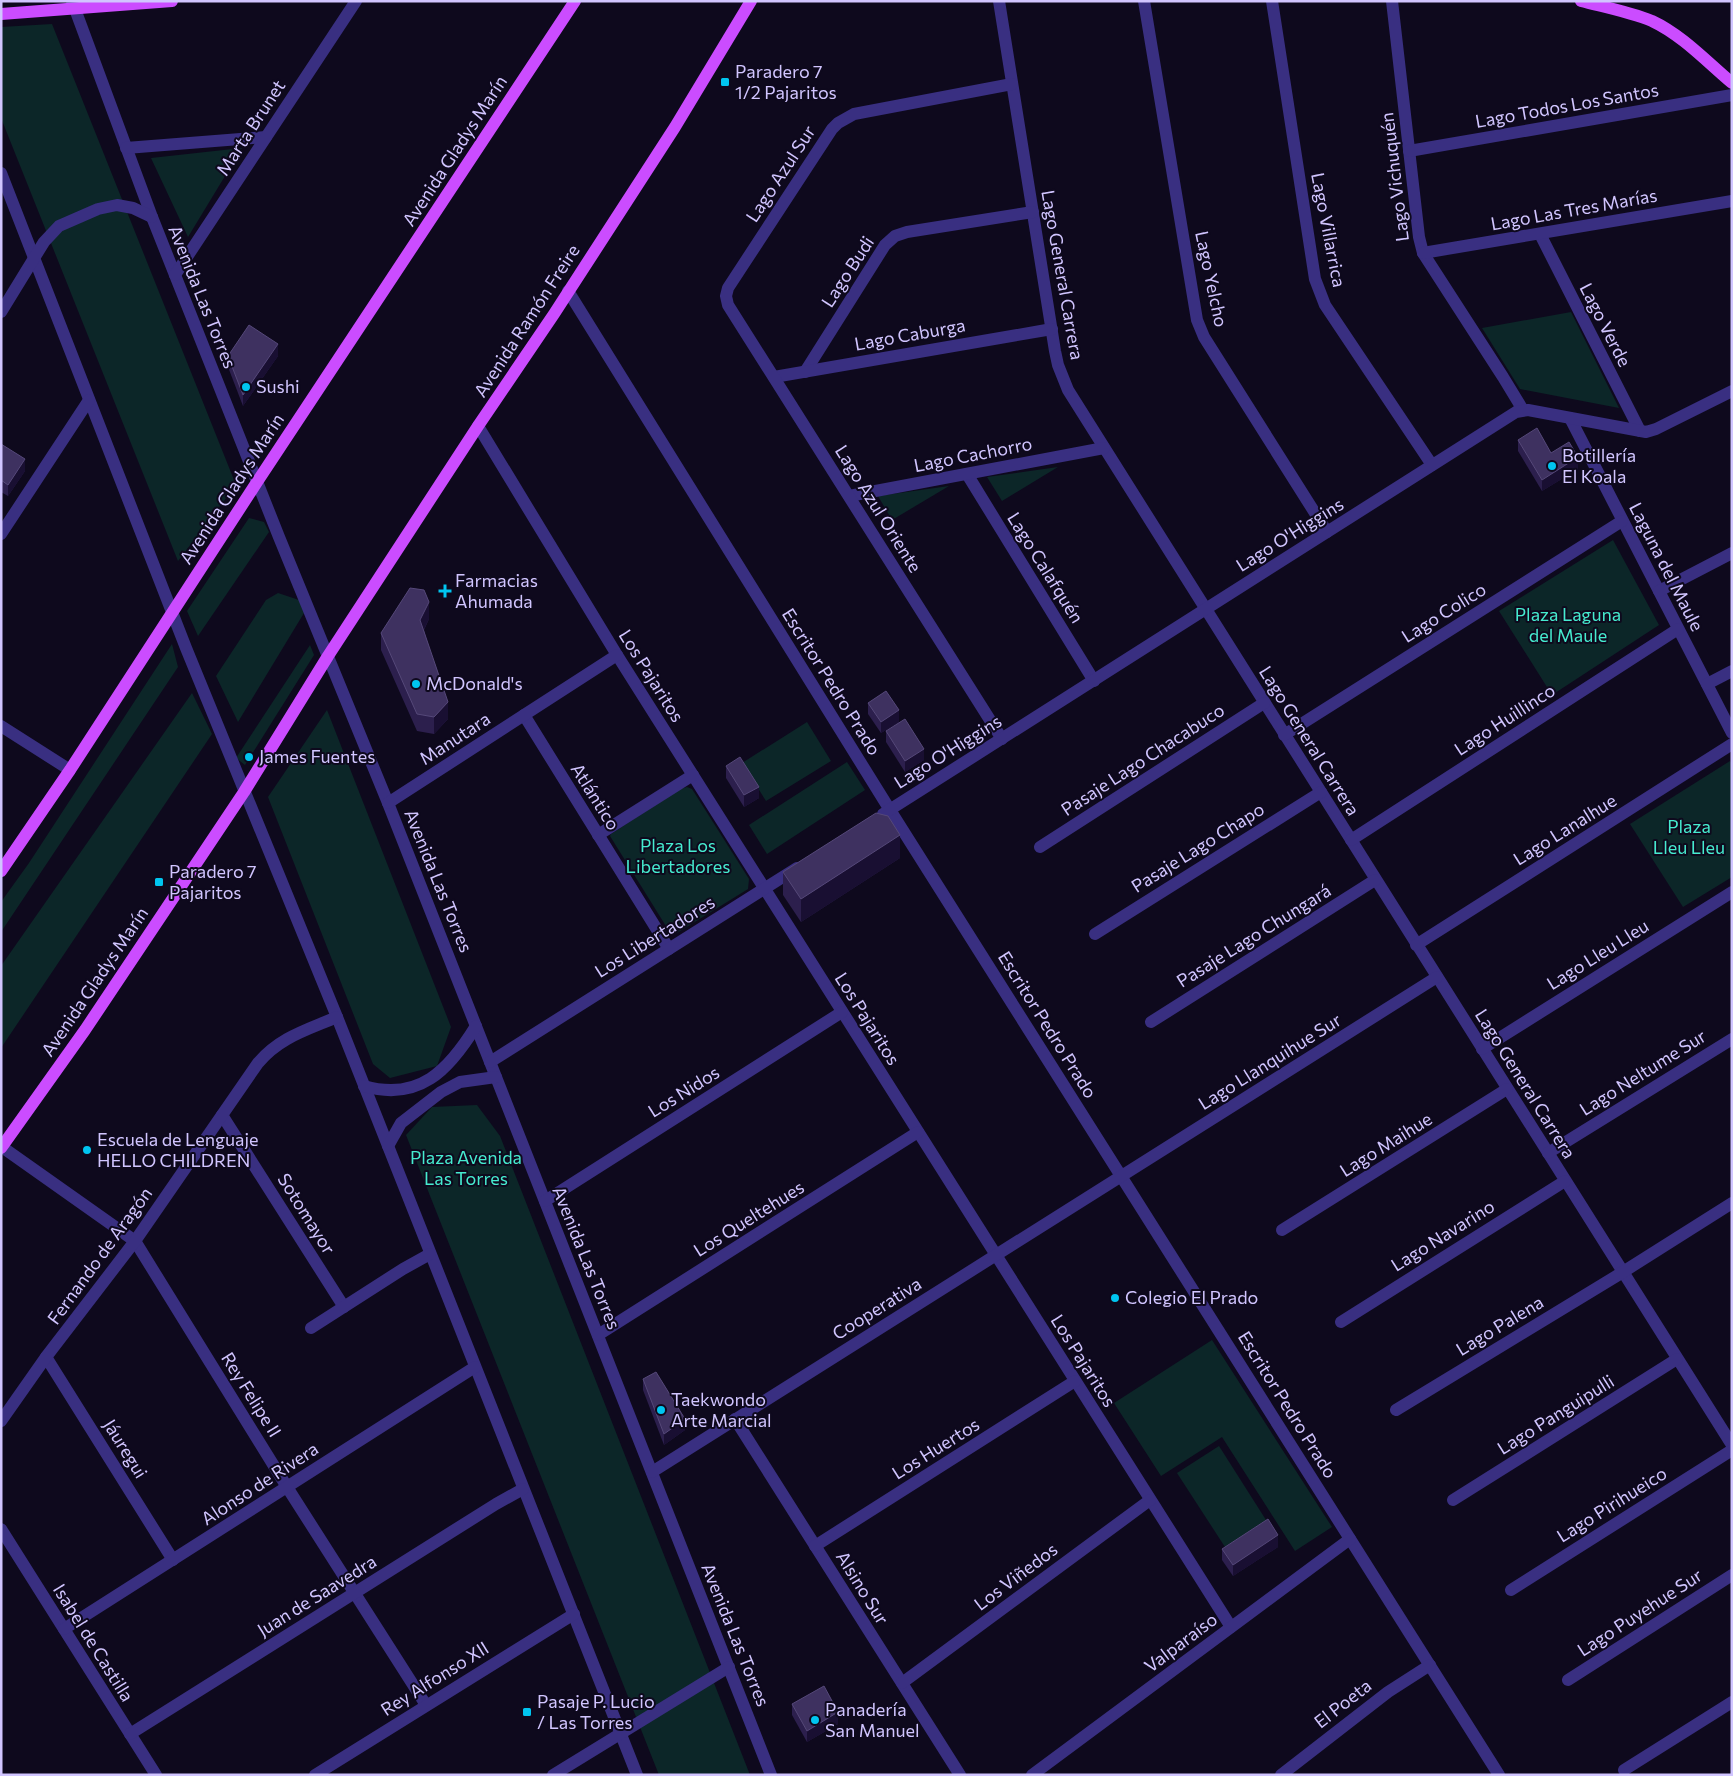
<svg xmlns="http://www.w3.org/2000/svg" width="1733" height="1776" font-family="Commissioner,sans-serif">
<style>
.green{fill:#0c2628}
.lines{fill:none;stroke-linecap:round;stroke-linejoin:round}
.minor{stroke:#392f81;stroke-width:12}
.major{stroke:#cb4cff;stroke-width:12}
.wall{fill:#2c1f4d}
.shaded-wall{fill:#190f32}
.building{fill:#3e3160;stroke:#554879}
.poi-dot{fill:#00c5f0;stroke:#0e091d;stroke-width:2}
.labels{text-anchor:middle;stroke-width:4;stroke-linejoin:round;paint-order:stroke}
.poi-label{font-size:18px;fill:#d1c5ff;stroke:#0e091d;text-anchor:start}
.street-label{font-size:18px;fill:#d1c5ff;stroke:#0e091d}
.park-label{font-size:18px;fill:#46ebcf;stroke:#0e091d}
</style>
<rect width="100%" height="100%" fill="#0e091d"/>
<!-- green -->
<g class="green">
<polygon points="52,24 236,485 178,561 1,118 1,27"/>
<polygon points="242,148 188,237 151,158"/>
<polygon points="1571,312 1619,408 1520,389 1482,328"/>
<polygon points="1058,467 1002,501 987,477"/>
<polygon points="949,486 892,520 878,496"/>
<polygon points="249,518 264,522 269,532 198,636 187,611"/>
<polygon points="1613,540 1659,625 1552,695 1499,611"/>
<polygon points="278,593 299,600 304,613 238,722 216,676 266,600"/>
<polygon points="172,644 178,667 1,932 1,902 29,863"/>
<polygon points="310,645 314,655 245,765 236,758"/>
<polygon points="192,693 212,734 1,1048 1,966"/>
<polygon points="327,710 451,1027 437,1066 390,1078 373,1064 268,797"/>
<polygon points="807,722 831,761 766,801 742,763"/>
<polygon points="1730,761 1732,764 1732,877 1683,907 1630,824"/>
<polygon points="847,762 865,790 767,854 749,825"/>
<polygon points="687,787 692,789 749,879 748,889 677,933 669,931 610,836 611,834 680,789"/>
<polygon points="477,1105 500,1136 750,1775 659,1775 406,1135 432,1107"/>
<polygon points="1212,1340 1332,1527 1295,1551 1222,1437 1161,1476 1114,1403"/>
<polygon points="1219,1446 1266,1520 1225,1547 1177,1473"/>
</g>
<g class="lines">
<!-- minor -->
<g class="minor">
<polyline points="72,1 152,217 279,537 388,803 771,1775"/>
<polyline points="999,1 1055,351 1058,365 1068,390 1732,1445"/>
<polyline points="1144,1 1197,320 1204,337 1327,532"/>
<polyline points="1272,1 1315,279 1325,305 1432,465"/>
<polyline points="1392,1 1419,237 1423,253 1503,377 1523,410"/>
<polyline points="126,148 266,137"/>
<polyline points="1409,151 1732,95"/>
<polyline points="1,173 186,648 337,1017 637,1775"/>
<polyline points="1540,234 1640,431"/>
<polyline points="1423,253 1732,201"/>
<polyline points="175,275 356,1"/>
<polyline points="568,291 890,810 1499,1775"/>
<polyline points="1,312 44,242 59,226 98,209 117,205 133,208 152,217"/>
<polyline points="805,372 885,245 895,236 907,232 1033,212"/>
<polyline points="774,377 1052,329"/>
<polyline points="1570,418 1732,733"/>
<polyline points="478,426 617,655 1231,1627"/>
<polyline points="967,474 1094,681"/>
<polyline points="849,496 1104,448"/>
<polyline points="1,534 89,400"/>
<polyline points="1659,591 1732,553"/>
<polyline points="1707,684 1732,671"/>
<polyline points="524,715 669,949"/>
<polyline points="1,726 70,770"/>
<polyline points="1284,735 1622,521"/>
<polyline points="1002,739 728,305 726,296 728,288 832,129 838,123 854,114 1012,84"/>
<polyline points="388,803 617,655"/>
<polyline points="883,814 1516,412 1528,410 1646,432 1656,429 1732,391"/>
<polyline points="598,835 693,775"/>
<polyline points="1351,840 1678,629"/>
<polyline points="1040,847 1264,703"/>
<polyline points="1095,934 1321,792"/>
<polyline points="1416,945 1732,744"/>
<polyline points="1151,1022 1375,880"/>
<polyline points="1482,1049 1732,892"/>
<polyline points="490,1062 797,868"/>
<path d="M 364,1086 C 419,1102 449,1070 476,1026"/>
<polyline points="222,1115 344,1307"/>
<polyline points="388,1146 401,1123 441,1092 460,1082 496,1077"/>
<polyline points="2,1147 135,1241 287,1487 426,1705"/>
<polyline points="1548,1153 1732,1039"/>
<polyline points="545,1201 842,1012"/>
<polyline points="1282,1230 1507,1089"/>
<polyline points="1341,1322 1565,1181"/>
<polyline points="311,1328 403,1269 430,1254"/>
<polyline points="598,1335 918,1132"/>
<polyline points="46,1357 173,1560"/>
<polyline points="1396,1410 1623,1272 1732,1203"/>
<polyline points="735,1419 960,1775"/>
<path d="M 1,1421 L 46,1357 L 135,1241 L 258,1063 C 280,1037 307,1030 337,1017"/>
<polyline points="652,1472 1437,977"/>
<polyline points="1453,1500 1677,1359"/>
<polyline points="1,1529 156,1775"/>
<polyline points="815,1546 1075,1381"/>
<polyline points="1511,1590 1732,1450"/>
<polyline points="64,1629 475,1367"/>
<polyline points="1568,1680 1732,1575"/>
<polyline points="902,1683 1150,1500"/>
<polyline points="130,1734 496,1504 523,1489"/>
<polyline points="1624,1770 1732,1702"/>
<polyline points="315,1775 574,1614"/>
<polyline points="553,1775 729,1667"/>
<polyline points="1032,1775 1350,1539"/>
<polyline points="1281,1775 1388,1692 1430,1665"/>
</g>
<!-- major -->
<g class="major">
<path d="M 1581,1 C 1604,7 1630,12 1652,21 C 1682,35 1707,62 1732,83"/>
<polyline points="1,14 172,1"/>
<polyline points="1,871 70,770 257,482 575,1"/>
<polyline points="1,1148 85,1030 244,792 328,656 478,426 554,314 675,127 751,1"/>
</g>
</g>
<!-- wall -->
<g class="wall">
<polygon points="228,356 278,356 243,406 228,367"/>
<polygon points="1518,440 1578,469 1542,491 1518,451"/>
<polygon points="1,444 25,471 8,496 1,492"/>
<polygon points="429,619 424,630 448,719 434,734 417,731 381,650 381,633"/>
<polygon points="868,703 899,722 881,733 868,714"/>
<polygon points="886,731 924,760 905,772 886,742"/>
<polygon points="726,766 759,798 744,807 726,778"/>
<polygon points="900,858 801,922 783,895 783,872"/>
<polygon points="643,1379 685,1430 664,1445 643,1390"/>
<polygon points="1278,1547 1233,1576 1222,1560 1222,1549"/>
<polygon points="792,1704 838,1724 807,1742 792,1715"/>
</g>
<!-- shaded-wall -->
<g class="shaded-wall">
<polygon points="278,344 278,356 243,406 243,395"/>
<polygon points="1578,457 1578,469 1542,491 1542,480"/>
<polygon points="25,459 25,471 8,496 8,485"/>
<polygon points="429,602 429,619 420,637 420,620"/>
<polygon points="448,702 448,719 434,734 434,717"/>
<polygon points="899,710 899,722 881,733 881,722"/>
<polygon points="924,749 924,760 905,772 905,761"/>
<polygon points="759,787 759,798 744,807 744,795"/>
<polygon points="900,835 900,858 801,922 801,899"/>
<polygon points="685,1419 685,1430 664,1445 664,1434"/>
<polygon points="1278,1535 1278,1547 1233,1576 1233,1565"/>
<polygon points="838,1712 838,1724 807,1742 807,1731"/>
</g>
<!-- building -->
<g class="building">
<polygon points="249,325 278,344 243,395 228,356"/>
<polygon points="1537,428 1551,453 1569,442 1578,457 1542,480 1518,440"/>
<polygon points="1,444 25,459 8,485 1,480"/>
<polygon points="410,588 424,590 429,602 420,620 448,702 434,717 417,714 381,633"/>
<polygon points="886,691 899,710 881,722 868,703"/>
<polygon points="905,719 924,749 905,761 886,731"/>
<polygon points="740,757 759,787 744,795 726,766"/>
<polygon points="876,813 888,816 900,835 801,899 783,872"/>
<polygon points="656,1372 685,1419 664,1434 643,1379"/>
<polygon points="1268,1519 1278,1535 1233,1565 1222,1549"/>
<polygon points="824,1686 838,1712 807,1731 792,1704"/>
</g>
<!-- markers -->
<g class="poi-dot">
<rect x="720" y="77" width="10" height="10" rx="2.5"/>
<circle cx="246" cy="387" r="5"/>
<circle cx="1552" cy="466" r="5"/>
<path d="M442.5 583.5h5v5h5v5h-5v5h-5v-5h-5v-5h5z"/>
<circle cx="416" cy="684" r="5"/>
<circle cx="249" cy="757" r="5"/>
<rect x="154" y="877" width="10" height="10" rx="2.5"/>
<circle cx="87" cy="1150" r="5"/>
<circle cx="1115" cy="1298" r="5"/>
<circle cx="661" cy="1410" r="5"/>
<rect x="522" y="1707" width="10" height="10" rx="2.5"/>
<circle cx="815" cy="1720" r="5"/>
</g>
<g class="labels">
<!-- poi labels -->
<g class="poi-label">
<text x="735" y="78">Paradero 7<tspan x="735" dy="21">1/2 Pajaritos</tspan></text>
<text x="256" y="393">Sushi</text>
<text x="1562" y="462">Botillería<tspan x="1562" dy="21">El Koala</tspan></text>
<text x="455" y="587">Farmacias<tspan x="455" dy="21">Ahumada</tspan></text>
<text x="426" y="690">McDonald's</text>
<text x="259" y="763">James Fuentes</text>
<text x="169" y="878">Paradero 7<tspan x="169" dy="21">Pajaritos</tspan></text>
<text x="97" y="1146">Escuela de Lenguaje<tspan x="97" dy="21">HELLO CHILDREN</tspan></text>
<text x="1125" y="1304">Colegio El Prado</text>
<text x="671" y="1406">Taekwondo<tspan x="671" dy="21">Arte Marcial</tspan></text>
<text x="537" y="1708">Pasaje P. Lucio<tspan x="537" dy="21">/ Las Torres</tspan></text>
<text x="825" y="1716">Panadería<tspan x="825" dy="21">San Manuel</tspan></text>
</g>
<!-- street labels -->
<g class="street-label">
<text transform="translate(1567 106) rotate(-10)" y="6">Lago Todos Los Santos</text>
<text transform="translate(251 128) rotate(-57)" y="6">Marta Brunet</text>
<text transform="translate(455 151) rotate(-57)" y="6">Avenida Gladys Marín</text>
<text transform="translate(781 174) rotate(-57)" y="6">Lago Azul Sur</text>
<text transform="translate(1395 177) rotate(-97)" y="6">Lago Vichuquén</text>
<text transform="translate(1574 210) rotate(-10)" y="6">Lago Las Tres Marías</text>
<text transform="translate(1328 230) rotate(79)" y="6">Lago Villarrica</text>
<text transform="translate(848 272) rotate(-57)" y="6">Lago Budi</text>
<text transform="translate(1062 275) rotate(80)" y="6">Lago General Carrera</text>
<text transform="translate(1211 279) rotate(78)" y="6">Lago Yelcho</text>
<text transform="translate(202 297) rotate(68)" y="6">Avenida Las Torres</text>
<text transform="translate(527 321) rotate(-57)" y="6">Avenida Ramón Freire</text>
<text transform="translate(1605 325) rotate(63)" y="6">Lago Verde</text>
<text transform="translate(910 335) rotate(-10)" y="6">Lago Caburga</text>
<text transform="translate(973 455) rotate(-11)" y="6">Lago Cachorro</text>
<text transform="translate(232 489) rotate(-57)" y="6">Avenida Gladys Marín</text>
<text transform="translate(878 509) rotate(58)" y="6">Lago Azul Oriente</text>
<text transform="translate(1290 535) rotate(-32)" y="6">Lago O'Higgins</text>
<text transform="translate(1666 567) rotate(63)" y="6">Laguna del Maule</text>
<text transform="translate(1045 568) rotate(58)" y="6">Lago Calafquén</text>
<text transform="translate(1444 613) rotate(-32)" y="6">Lago Colico</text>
<text transform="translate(651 676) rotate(58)" y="6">Los Pajaritos</text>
<text transform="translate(831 682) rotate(58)" y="6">Escritor Pedro Prado</text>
<text transform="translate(1505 720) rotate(-33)" y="6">Lago Huillinco</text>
<text transform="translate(455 739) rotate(-33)" y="6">Manutara</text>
<text transform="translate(1309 741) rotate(58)" y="6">Lago General Carrera</text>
<text transform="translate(948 752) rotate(-32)" y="6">Lago O'Higgins</text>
<text transform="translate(1143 760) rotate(-33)" y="6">Pasaje Lago Chacabuco</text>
<text transform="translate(595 797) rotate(58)" y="6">Atlántico</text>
<text transform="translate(1565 830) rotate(-32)" y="6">Lago Lanalhue</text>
<text transform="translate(1198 848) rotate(-32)" y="6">Pasaje Lago Chapo</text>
<text transform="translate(438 881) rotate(68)" y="6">Avenida Las Torres</text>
<text transform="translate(1254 936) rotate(-32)" y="6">Pasaje Lago Chungará</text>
<text transform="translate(655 937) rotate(-32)" y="6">Los Libertadores</text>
<text transform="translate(1598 955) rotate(-32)" y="6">Lago Lleu Lleu</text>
<text transform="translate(95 982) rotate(-56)" y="6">Avenida Gladys Marín</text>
<text transform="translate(867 1019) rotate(58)" y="6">Los Pajaritos</text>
<text transform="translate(1047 1025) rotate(58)" y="6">Escritor Pedro Prado</text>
<text transform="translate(1270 1062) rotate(-32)" y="6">Lago Llanquihue Sur</text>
<text transform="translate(1643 1073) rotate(-32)" y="6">Lago Neltume Sur</text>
<text transform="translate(1525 1084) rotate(58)" y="6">Lago General Carrera</text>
<text transform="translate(684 1092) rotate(-32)" y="6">Los Nidos</text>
<text transform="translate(1386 1145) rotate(-32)" y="6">Lago Maihue</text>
<text transform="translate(306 1214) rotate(58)" y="6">Sotomayor</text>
<text transform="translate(749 1219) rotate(-32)" y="6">Los Queltehues</text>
<text transform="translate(1443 1236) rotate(-32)" y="6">Lago Navarino</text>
<text transform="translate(100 1256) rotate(-54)" y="6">Fernando de Aragón</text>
<text transform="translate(586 1258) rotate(68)" y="6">Avenida Las Torres</text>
<text transform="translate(877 1309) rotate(-32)" y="6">Cooperativa</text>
<text transform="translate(1500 1326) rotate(-31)" y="6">Lago Palena</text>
<text transform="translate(1083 1361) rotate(58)" y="6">Los Pajaritos</text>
<text transform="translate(251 1395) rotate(58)" y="6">Rey Felipe II</text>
<text transform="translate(1287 1405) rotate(58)" y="6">Escritor Pedro Prado</text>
<text transform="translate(1556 1415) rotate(-32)" y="6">Lago Panguipulli</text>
<text transform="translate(125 1449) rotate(58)" y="6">Jáuregui</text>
<text transform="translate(936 1449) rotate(-32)" y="6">Los Huertos</text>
<text transform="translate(260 1484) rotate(-33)" y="6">Alonso de Rivera</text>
<text transform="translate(1612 1505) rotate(-32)" y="6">Lago Pirihueico</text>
<text transform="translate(1016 1577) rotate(-37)" y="6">Los Viñedos</text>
<text transform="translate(862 1588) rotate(58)" y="6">Alsino Sur</text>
<text transform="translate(317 1596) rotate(-32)" y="6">Juan de Saavedra</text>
<text transform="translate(1640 1613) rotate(-33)" y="6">Lago Puyehue Sur</text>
<text transform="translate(735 1635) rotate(68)" y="6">Avenida Las Torres</text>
<text transform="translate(93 1643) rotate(58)" y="6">Isabel de Castilla</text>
<text transform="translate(1181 1643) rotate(-37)" y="6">Valparaíso</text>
<text transform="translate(435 1679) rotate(-32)" y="6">Rey Alfonso XII</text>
<text transform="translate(1343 1704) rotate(-38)" y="6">El Poeta</text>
</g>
<!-- park labels -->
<g class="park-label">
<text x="1568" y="621">Plaza Laguna<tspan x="1568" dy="21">del Maule</tspan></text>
<text x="1689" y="833">Plaza<tspan x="1689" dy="21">Lleu Lleu</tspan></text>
<text x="678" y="852">Plaza Los<tspan x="678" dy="21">Libertadores</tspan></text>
<text x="466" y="1164">Plaza Avenida<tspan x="466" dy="21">Las Torres</tspan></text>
</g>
</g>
<!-- border -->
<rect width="1733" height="1776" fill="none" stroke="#d1c5ff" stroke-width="5"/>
</svg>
